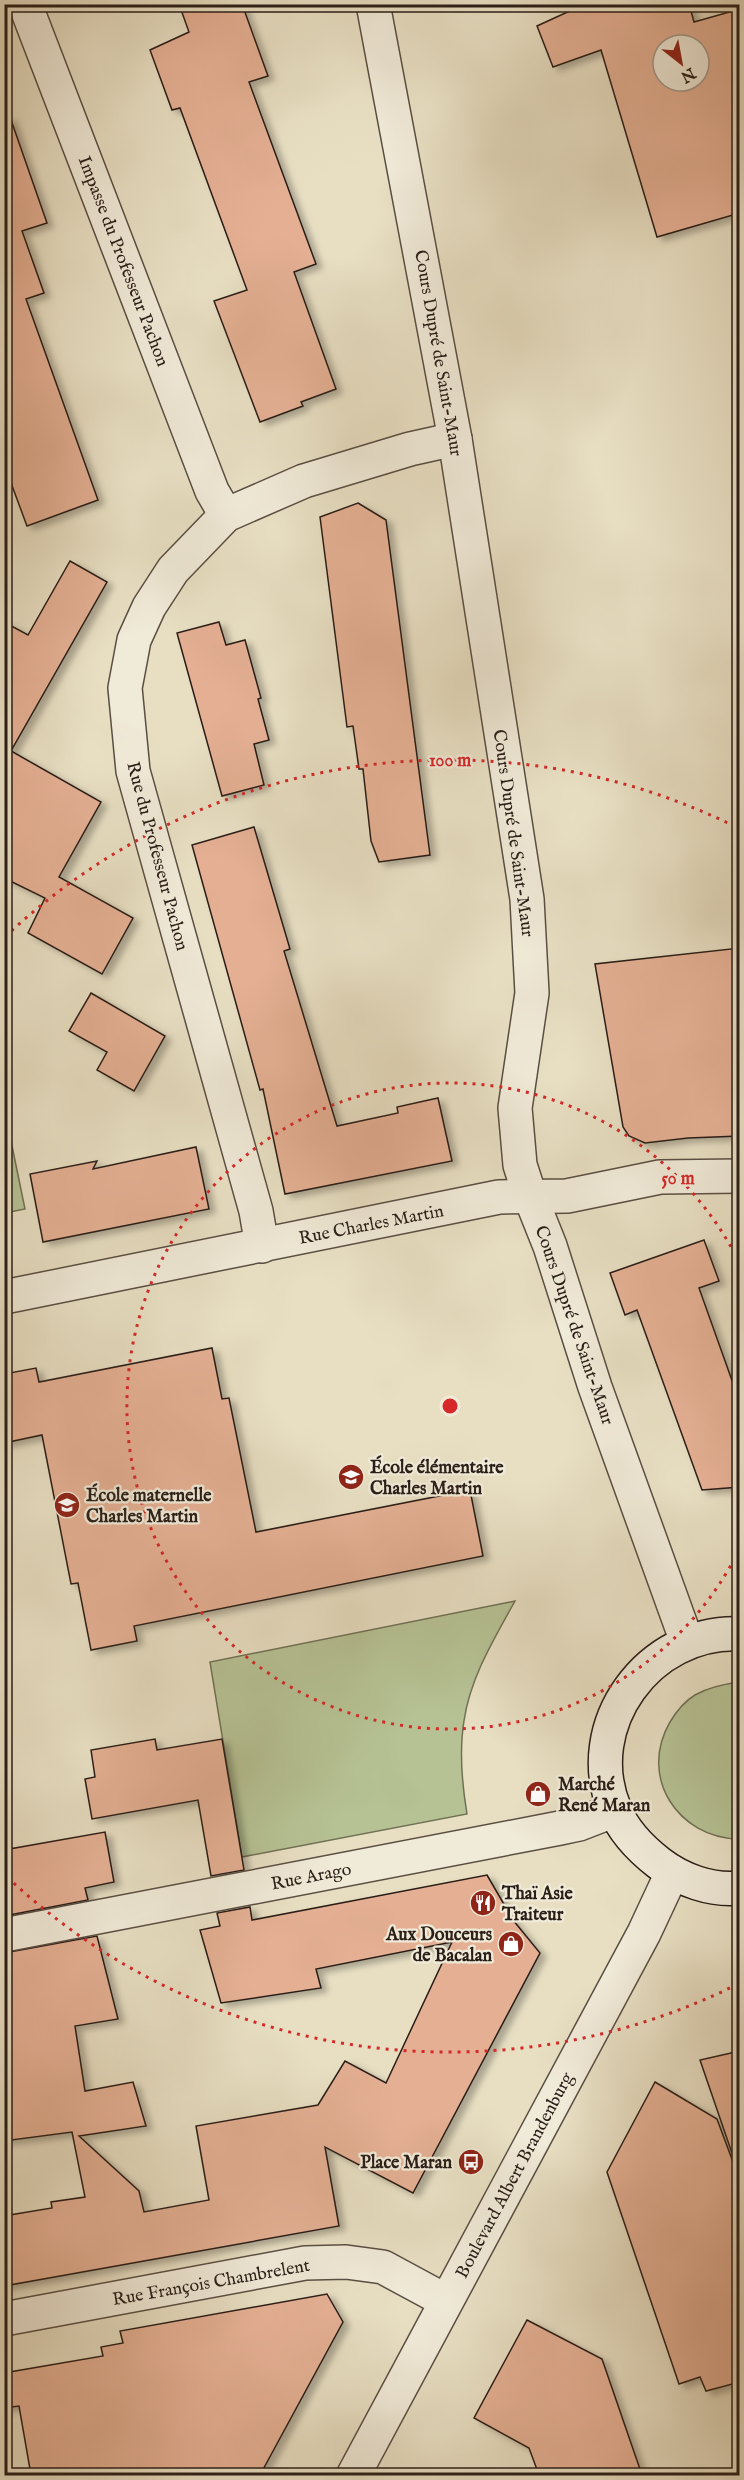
<svg xmlns="http://www.w3.org/2000/svg" width="744" height="2480" font-family="'IM FELL English',serif">
<style>
.green{fill:#b6c294;stroke:#707056;stroke-width:1.5}
.building{fill:#e4af93;stroke:#2a1e18;stroke-width:1.5;fill-rule:evenodd;filter:url(#shadow)}
.lines{fill:none;stroke-linecap:round;stroke-linejoin:round}
.minor-casing{stroke:#5a4e43;stroke-width:36}
.tertiary-casing{stroke:#5a4e43;stroke-width:36}
.secondary-casing{stroke:#2a1e18;stroke-width:36}
.minor{stroke:#f0ead8;stroke-width:33}
.tertiary{stroke:#f0ead8;stroke-width:33}
.secondary{stroke:#f0ead8;stroke-width:33}
.ring{fill:none;stroke:#d62828;stroke-width:3;stroke-dasharray:3 6}
.labels{text-anchor:middle;stroke-width:4.5;stroke-linejoin:round;paint-order:stroke}
.street-label{font-size:18px;fill:#2a1e18;stroke:#f0ead8}
.poi-label{font-size:18px;font-weight:bold;fill:#2a1e18;stroke:#f0ead8;text-anchor:start}
.centre{fill:#d62828;stroke:#f0ead8;stroke-width:3}
.ring-label{font-size:18px;text-anchor:middle;font-weight:bold;fill:#d62828;stroke:#f0ead8;stroke-width:4.5;stroke-linejoin:round;paint-order:stroke}
</style>
<defs>
<filter id="shadow"><feDropShadow dx="6" dy="4" stdDeviation="3" flood-color="#0004"/></filter>
</defs>
<rect width="100%" height="100%" fill="#e8dfc3"/>
<filter id="stains"><feTurbulence type="fractalNoise" baseFrequency=".00333" numOctaves="4"/><feColorMatrix values="0 0 0 0 .2 0 0 0 0 .09 0 0 0 0 .02 0 0 0 .5 -.17"/></filter>
<radialGradient id="worn" r=".72"><stop offset=".6" stop-color="#630" stop-opacity="0"/><stop offset="1" stop-color="#630" stop-opacity=".3"/></radialGradient>
<!-- green -->
<g class="green">
<polygon points="4,1107 25,1209 5,1213 4,1213"/>
<path d="M 515,1601 C 494,1639 470,1678 464,1721 C 459,1751 462,1784 467,1814 L 242,1857 L 210,1662 Z"/>
<path d="M 739,1682 L 739,1839 C 678,1838 638,1777 670,1722 C 676,1712 685,1701 695,1695 C 709,1687 724,1684 739,1682 Z"/>
</g>
<!-- building -->
<g class="building">
<polygon points="179,4 242,4 268,76 249,82 316,264 294,272 336,389 301,402 303,406 260,422 214,301 247,290 180,108 172,110 150,50 189,32"/>
<path d="M 585,4 L 689,4 L 694,22 L 740,9 L 740,213 L 657,237 L 601,50 L 553,67 L 537,26 ZM 663,45 L 699,45 L 699,81 L 663,81 Z"/>
<polygon points="10,117 47,223 22,231 44,293 26,299 98,500 27,526 4,464 4,118"/>
<polygon points="358,503 386,520 430,855 379,862 371,841 363,769 359,769 353,726 347,727 320,517"/>
<polygon points="70,561 107,582 11,751 101,802 59,877 133,918 102,974 28,933 45,898 4,878 4,622 28,635"/>
<polygon points="219,622 226,645 245,640 261,698 258,699 269,740 254,744 264,785 222,796 177,633"/>
<polygon points="254,827 290,949 284,951 337,1126 398,1113 397,1107 438,1098 452,1161 285,1194 263,1089 260,1090 192,845"/>
<polygon points="740,948 740,1136 688,1138 645,1143 629,1136 623,1127 595,964"/>
<polygon points="91,993 165,1036 134,1091 97,1070 107,1052 69,1031"/>
<polygon points="196,1147 209,1209 43,1242 30,1174 97,1161 93,1169"/>
<polygon points="704,1240 719,1281 699,1288 740,1403 740,1487 702,1490 637,1310 625,1315 610,1273"/>
<polygon points="212,1348 222,1399 229,1398 256,1532 470,1490 483,1556 134,1626 137,1641 91,1650 78,1583 71,1584 42,1435 4,1443 4,1374 36,1368 39,1382"/>
<polygon points="155,1739 157,1750 222,1739 244,1870 211,1876 198,1800 92,1819 85,1779 95,1777 91,1750"/>
<polygon points="105,1832 114,1882 85,1888 88,1900 4,1916 4,1850"/>
<polygon points="487,1875 513,1920 540,1953 413,2193 325,2147 339,2226 4,2286 4,2216 52,2208 51,2202 85,2197 72,2132 4,2141 4,1953 97,1936 118,2019 75,2026 85,2091 133,2082 146,2126 79,2136 139,2191 144,2212 209,2200 196,2126 318,2105 345,2061 386,2083 452,1942 316,1969 321,1988 221,2003 200,1930 220,1926 217,1913 250,1907 252,1920"/>
<polygon points="740,2051 740,2158 734,2159 700,2060"/>
<polygon points="655,2082 717,2119 740,2181 740,2382 706,2391 700,2377 679,2384 607,2172"/>
<polygon points="327,2294 343,2322 260,2475 31,2475 19,2406 4,2408 4,2373 103,2356 101,2347 123,2343 120,2331"/>
<polygon points="527,2320 602,2359 642,2475 539,2475 529,2448 474,2418"/>
</g>
<g class="lines">
<!-- minor casing -->
<g class="minor-casing">
<g id="minor">
<polyline points="25,4 212,491 226,515"/>
<polyline points="262,1246 256,1211 133,771 125,688 134,640 149,607 173,570 226,515 304,481 410,449 455,439"/>
<polyline points="4,1297 499,1197 567,1196 660,1177 740,1176"/>
<polyline points="4,1935 560,1828 579,1824 615,1810"/>
<polyline points="4,2319 305,2263 346,2262 383,2267 446,2301"/>
</g>
</g>
<!-- tertiary casing -->
<g class="tertiary-casing">
<g id="tertiary">
<polyline points="373,4 455,439 527,899 532,993 515,1108 520,1165 530,1196 550,1246 595,1387 687,1642"/>
<polyline points="353,2476 644,1933 672,1873"/>
</g>
</g>
<!-- secondary casing -->
<g class="secondary-casing">
<path id="secondary" d="M 740,1634 C 649,1630 579,1725 615,1810 C 624,1832 641,1849 659,1863 C 681,1880 711,1891 740,1888"/>
</g>
<!-- minor -->
<use href="#minor" class="minor"/>
<!-- tertiary -->
<use href="#tertiary" class="tertiary"/>
<!-- secondary -->
<use href="#secondary" class="secondary"/>
</g>
<!-- distance rings -->
<g class="ring">
<path d="M739 1550A323 323 0 1 1 739 1262"/>
<path d="M738 1984A646 646 0 0 1 5 1875M5 937A646 646 0 0 1 738 828"/>
</g>
<!-- icons -->
<defs>
<g id="school-disc" transform="scale(1.35)"><circle r="9.5" fill="#8f2418" stroke="#f0ead8"/><path d="M0-5L7-2L0 1L-7-2ZM-4 1L0 2.5L4 1V4Q0 6-4 4Z" fill="#fff"/></g>
<g id="shop-disc" transform="scale(1.35)"><circle r="9.5" fill="#8f2418" stroke="#f0ead8"/><path d="M-5-2.5h2.3a2.7 3.5 0 0 1 5.4 0H5L5.5 6h-11ZM-1.5-2.5h3a1.5 2.3 0 0 0-3 0Z" fill="#fff"/></g>
<g id="restaurant-disc" transform="scale(1.35)"><circle r="9.5" fill="#8f2418" stroke="#f0ead8"/><path d="M-5-6h1v4h1v-4h1v4h1v-4h1v5L-1.5 .5V6h-2V.5L-5-1ZM5-6V6H3V1.5H1.5Q1.5-4 5-6Z" fill="#fff"/></g>
<g id="bus-disc" transform="scale(1.35)"><circle r="9.5" fill="#8f2418" stroke="#f0ead8"/><path d="M-5-6H5V4H4V6H2V4H-2V6H-4V4H-5ZM-3.5-4V0h7V-4ZM-3.5 1.2v1.5H-2V1.2ZM2 1.2v1.5H3.5V1.2Z" fill="#fff"/></g>
</defs>
<g fill-rule="evenodd">
<use href="#school-disc" x="351" y="1477"/>
<use href="#school-disc" x="67" y="1505"/>
<use href="#shop-disc" x="538" y="1794"/>
<use href="#restaurant-disc" x="483" y="1903"/>
<use href="#shop-disc" x="511" y="1944"/>
<use href="#bus-disc" x="471" y="2162"/>
</g>
<g class="labels">
<!-- street labels -->
<g class="street-label">
<text transform="translate(124 261) rotate(69)" y="6">Impasse du Professeur Pachon</text>
<text transform="translate(439 353) rotate(80)" y="6">Cours Dupré de Saint-Maur</text>
<text transform="translate(514 833) rotate(82)" y="6">Cours Dupré de Saint-Maur</text>
<text transform="translate(158 856) rotate(75)" y="6">Rue du Professeur Pachon</text>
<text transform="translate(371 1224) rotate(-11)" y="6">Rue Charles Martin</text>
<text transform="translate(575 1325) rotate(71)" y="6">Cours Dupré de Saint-Maur</text>
<text transform="translate(311 1876) rotate(-11)" y="6">Rue Arago</text>
<text transform="translate(514 2175) rotate(-62)" y="6">Boulevard Albert Brandenburg</text>
<text transform="translate(211 2282) rotate(-10)" y="6">Rue François Chambrelent</text>
</g>
<!-- poi labels -->
<g class="poi-label">
<text x="370" y="1473">École élémentaire<tspan x="370" dy="21">Charles Martin</tspan></text>
<text x="86" y="1501">École maternelle<tspan x="86" dy="21">Charles Martin</tspan></text>
<text x="558" y="1790">Marché<tspan x="558" dy="21">René Maran</tspan></text>
<text x="502" y="1899">Thaï Asie<tspan x="502" dy="21">Traiteur</tspan></text>
<text x="492" y="1940" text-anchor="end">Aux Douceurs<tspan x="492" dy="21">de Bacalan</tspan></text>
<text x="452" y="2168" text-anchor="end">Place Maran</text>
</g>
</g>
<circle cx="450" cy="1406" r="9" class="centre"/>
<g class="ring-label">
<text x="450" y="766">100 m</text>
<text x="678" y="1184">50 m</text>
</g>
<!-- margin -->
<rect width="744" height="2480" fill="none" stroke="#e8dfc3" stroke-width="24"/>
<rect x="6" y="6" width="732" height="2468" fill="none" stroke="#2a1e18" stroke-width="3"/>
<rect x="12" y="12" width="720" height="2456" fill="none" stroke="#2a1e18" stroke-width="1.5"/>
<!-- north arrow -->
<g transform="translate(681 63) rotate(149)"><circle r="28" fill="#f0ead8" stroke="#a1988b" stroke-width="1.5"/>
<path d="M0-4.5L10 22L0 15L-10 22Z" fill="#8f2418"/>
<text y="-9" font-size="16" font-weight="bold" text-anchor="middle" fill="#2a1e18">N</text>
</g>
<rect width="100%" height="100%" filter="url(#stains)"/>
<rect width="100%" height="100%" fill="url(#worn)"/>
</svg>
